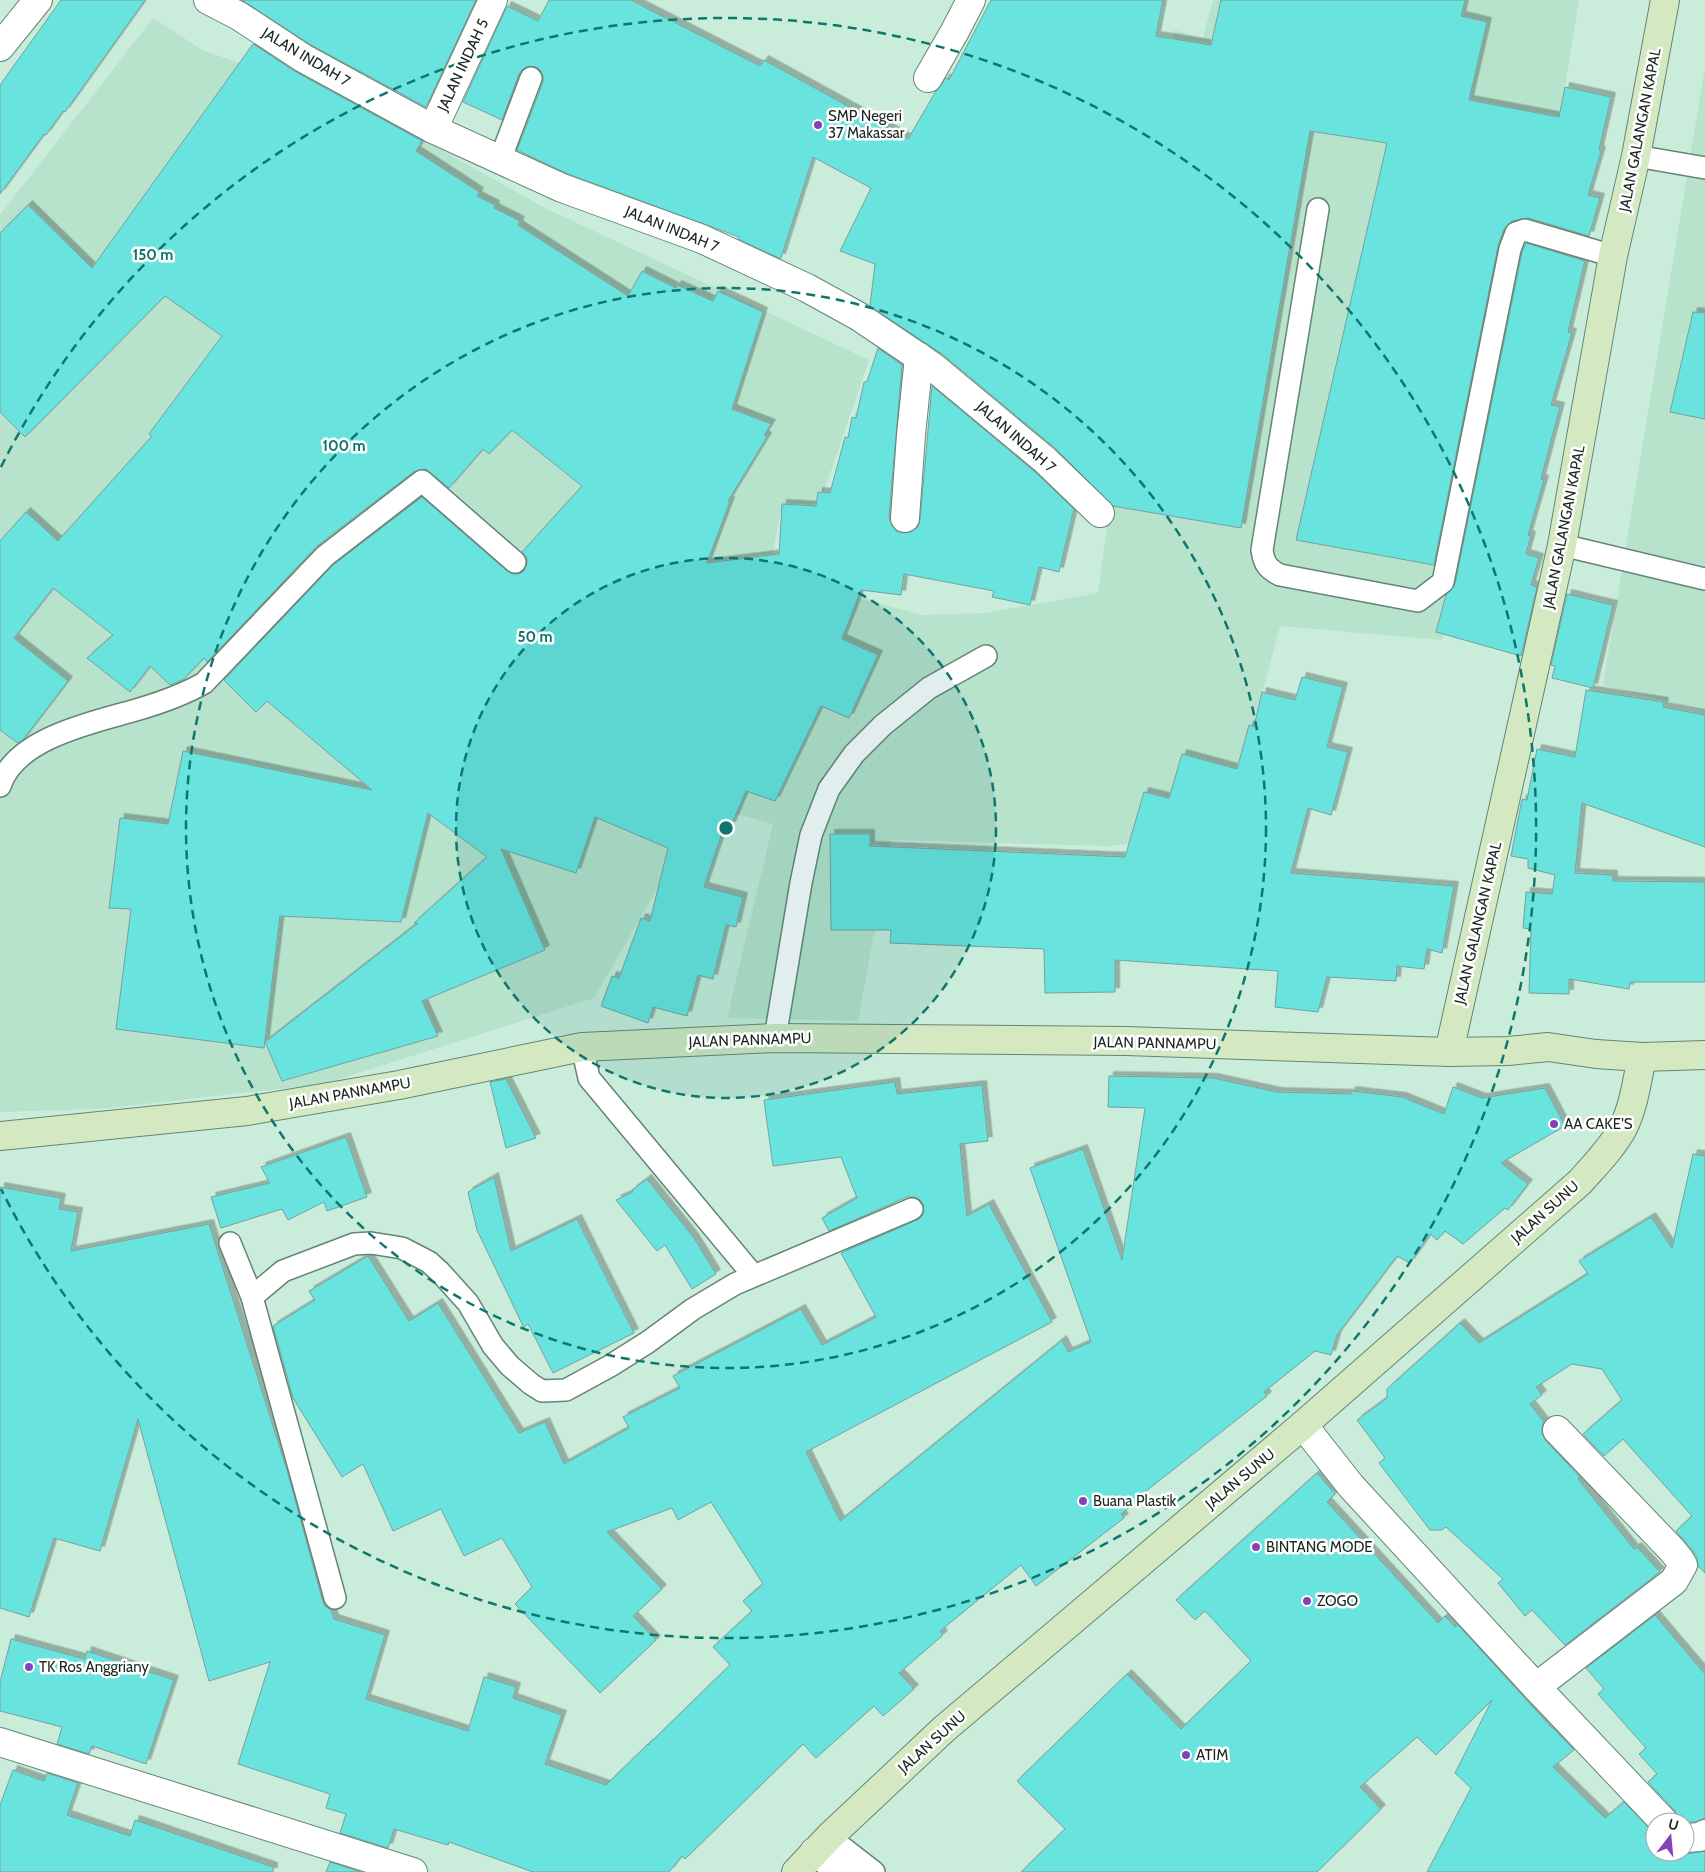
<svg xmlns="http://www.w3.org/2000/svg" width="1705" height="1872" font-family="Cabin,sans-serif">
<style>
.built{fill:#b7e2cc}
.building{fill:#68e3de;stroke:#77a09e;filter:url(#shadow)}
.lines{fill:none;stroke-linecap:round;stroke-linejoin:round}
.service-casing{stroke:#648575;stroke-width:24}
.minor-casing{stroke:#648575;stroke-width:30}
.secondary-casing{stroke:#648575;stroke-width:30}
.service{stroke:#fff;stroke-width:21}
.minor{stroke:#fff;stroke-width:28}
.secondary{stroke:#d4e9c2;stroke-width:28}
.ring{fill:none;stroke:#0f766e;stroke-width:2.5;stroke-dasharray:9 6}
.poi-dot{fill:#8542b6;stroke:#fff;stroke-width:2}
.labels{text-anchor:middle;stroke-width:5;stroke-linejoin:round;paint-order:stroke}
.street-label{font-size:15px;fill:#1a2821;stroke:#fff}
.poi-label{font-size:15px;fill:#1a2821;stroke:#fff;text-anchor:start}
.centre{fill:#0f766e;stroke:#fff;stroke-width:2.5}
.ring-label{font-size:15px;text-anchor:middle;font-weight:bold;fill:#0f766e;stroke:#fff;stroke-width:5;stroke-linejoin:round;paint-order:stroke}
</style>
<defs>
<filter id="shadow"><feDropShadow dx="4.5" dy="-4.5" stdDeviation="0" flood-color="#0004"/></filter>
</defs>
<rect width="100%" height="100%" fill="#caeddb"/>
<!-- built -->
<g class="built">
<polygon points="1213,0 1579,0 1560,117 1534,253 1442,640 1280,626 1239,782 1222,834 1107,846 891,840 858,1021 727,1018 773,824 705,806 594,998 324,1084 99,1109 0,1112 0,215 153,18 204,51 354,101 545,208 869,360 820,503 781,509 769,574 922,615 986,613 1098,593 1174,30 1203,38"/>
<polygon points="1705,67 1705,711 1603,685"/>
</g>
<!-- building -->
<g class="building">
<polygon points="61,0 145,0 65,112 63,111 46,135 44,134 0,194 0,85"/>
<polygon points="242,0 476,0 426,107 311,45"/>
<polygon points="549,0 631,0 760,66 764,60 908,139 936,91 946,78 949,80 991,0 1163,0 1156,36 1211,45 1221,0 1465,0 1461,16 1487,22 1469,100 1559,117 1565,87 1611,97 1599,150 1601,151 1588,195 1600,198 1589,236 1528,218 1512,221 1504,229 1498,246 1434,565 1296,540 1387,143 1310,131 1241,528 1113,506 1055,448 942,354 870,306 875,264 840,251 871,188 813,157 781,258 779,258 738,239 739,237 568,174 517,150 543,82 543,76 540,70 536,67 529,66 523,69 519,74 502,120 463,102 507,6 538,21"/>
<polygon points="253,44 296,72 422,141 416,151 479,192 477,196 495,205 494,208 520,221 518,225 628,296 642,271 676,288 677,285 713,301 718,291 763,312 732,409 771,424 764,435 767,437 728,501 730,501 707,563 779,554 782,504 816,506 818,492 830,493 845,437 848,438 852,417 856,418 864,382 867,382 878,348 902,365 889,517 891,524 896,531 903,533 911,532 918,527 920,520 932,386 1035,472 1074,509 1059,572 1039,567 1030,605 992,597 994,591 904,574 901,595 861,590 842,639 878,655 849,718 821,706 775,801 746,791 731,826 725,824 704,887 743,897 736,927 726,925 713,979 698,975 687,1016 653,1007 648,1023 601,1006 612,976 619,978 641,918 650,921 668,848 595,817 576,873 501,849 545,950 422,1001 438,1036 282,1081 265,1042 418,923 414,923 487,857 428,813 401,922 280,916 264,1048 116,1029 131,909 109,908 120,818 168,824 183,751 372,790 267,701 256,712 224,680 333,565 422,497 507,571 512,574 519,574 524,571 527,564 527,558 522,552 582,486 512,430 489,454 483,449 449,488 426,469 415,471 317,546 207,662 204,658 184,679 170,685 150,666 130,692 87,658 113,635 53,588 14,638 68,681 22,741 18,743 0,730 0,541 26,512 58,541 152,436 149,434 222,336 165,296 25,437 0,412 0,233 28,205 92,268"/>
<polygon points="1526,243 1585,261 1568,332 1572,333 1551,405 1560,407 1541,479 1544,480 1528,535 1531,536 1526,554 1539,558 1531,585 1537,587 1521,656 1436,632 1446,595 1455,584 1522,252"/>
<polygon points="1693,312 1705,313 1705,419 1670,412"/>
<polygon points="1567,594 1613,605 1593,688 1552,678 1555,666 1551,665"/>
<polygon points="1302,677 1343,687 1327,747 1348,752 1331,815 1308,808 1291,873 1454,886 1442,953 1427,949 1424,969 1397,966 1396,981 1327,977 1318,1012 1275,1007 1278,971 1115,960 1115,992 1045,993 1044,949 890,943 891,930 831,930 830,834 870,834 870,846 1125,857 1144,792 1169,798 1182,754 1237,769 1249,725 1254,727 1262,692 1295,700"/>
<polygon points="1586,690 1664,702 1663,707 1705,715 1705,847 1582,803 1575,873 1613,875 1613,881 1705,882 1705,982 1630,982 1629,989 1569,979 1569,994 1529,993 1531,929 1523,928 1526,892 1552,894 1555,875 1528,868 1528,859 1511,856 1522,799 1527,800 1537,749 1575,757"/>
<polygon points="1109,1076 1213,1078 1277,1092 1351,1094 1351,1091 1402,1097 1444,1114 1453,1087 1482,1098 1545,1088 1565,1126 1501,1163 1528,1184 1508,1210 1505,1208 1463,1244 1445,1231 1437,1240 1430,1234 1410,1263 1397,1256 1337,1335 1331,1355 1315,1351 1264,1392 1267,1396 1141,1495 1143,1497 1121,1514 1124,1518 1036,1586 1021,1565 940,1631 943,1635 899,1673 914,1689 883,1716 874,1706 816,1758 803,1744 685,1859 682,1856 669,1872 533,1872 449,1842 448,1845 394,1829 388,1848 340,1833 346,1814 326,1808 330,1794 238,1764 270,1662 209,1681 138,1419 100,1551 54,1538 29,1617 0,1608 0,1187 61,1198 59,1209 78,1212 71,1251 209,1224 287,1470 323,1602 326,1607 331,1610 334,1619 385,1635 366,1699 468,1731 484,1677 516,1687 513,1698 562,1715 545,1764 606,1785 648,1744 650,1745 649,1744 730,1665 713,1647 752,1611 743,1601 763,1584 711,1502 678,1520 672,1508 607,1532 662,1589 633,1616 656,1640 600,1693 515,1604 532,1587 502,1538 464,1556 441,1509 393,1531 363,1464 342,1477 293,1398 273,1326 315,1300 309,1291 368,1256 409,1321 438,1303 519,1433 545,1422 564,1464 629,1428 623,1417 680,1388 673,1376 801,1309 822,1345 876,1317 841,1253 917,1220 922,1216 924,1211 923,1204 919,1199 914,1197 907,1197 829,1231 822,1218 857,1198 841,1157 773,1166 764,1100 895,1082 897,1094 982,1085 988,1141 960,1144 967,1216 989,1204 1052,1322 806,1452 840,1521 1062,1340 1068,1352 1091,1342 1030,1168 1083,1149 1122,1260 1145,1108 1108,1107"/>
<polygon points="506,1079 536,1138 506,1148 490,1082"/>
<polygon points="346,1137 367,1197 327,1211 324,1202 288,1220 282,1209 221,1228 211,1197 270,1183 261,1167"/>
<polygon points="1693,1154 1705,1156 1705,1573 1698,1566 1697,1557 1692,1550 1676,1531 1692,1516 1623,1439 1604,1456 1583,1434 1622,1400 1602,1369 1572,1364 1536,1387 1542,1395 1530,1404 1544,1422 1542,1426 1542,1434 1546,1441 1580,1477 1578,1479 1634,1549 1637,1547 1660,1572 1565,1645 1532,1610 1525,1616 1498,1583 1503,1579 1446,1527 1442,1530 1430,1530 1379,1463 1385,1458 1357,1420 1387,1398 1387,1389 1460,1323 1479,1343 1588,1274 1579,1261 1651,1217 1672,1248"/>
<polygon points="494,1177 511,1251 577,1219 634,1333 553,1373 528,1324 524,1328 477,1230 468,1192"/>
<polygon points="647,1179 694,1238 716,1274 692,1289 665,1245 657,1251 616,1200 633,1192 632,1190"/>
<polygon points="1317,1473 1335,1494 1327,1502 1438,1623 1445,1616 1455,1627 1458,1625 1552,1728 1553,1728 1574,1750 1553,1767 1605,1818 1624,1802 1655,1834 1655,1852 1686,1854 1705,1851 1705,1872 1427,1872 1471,1788 1455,1773 1492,1700 1436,1755 1417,1737 1360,1787 1381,1809 1317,1872 1021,1872 1065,1829 1017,1781 1127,1674 1181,1729 1251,1661 1205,1611 1195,1620 1176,1600"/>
<polygon points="1655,1615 1705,1674 1705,1818 1695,1822 1679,1822 1675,1811 1648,1782 1657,1774 1639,1754 1646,1748 1598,1694 1604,1689 1586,1668"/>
<polygon points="11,1639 85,1659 87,1651 174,1680 146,1764 92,1746 89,1754 57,1744 62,1727 0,1711 0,1682"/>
<polygon points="13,1770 44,1781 47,1773 78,1783 67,1815 130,1836 135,1820 273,1867 273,1872 0,1872 0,1805"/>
<polygon points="330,1862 361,1872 326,1872"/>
</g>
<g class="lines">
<!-- service casing -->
<g class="service-casing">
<g id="service">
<polyline points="1636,156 1705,168"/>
<polyline points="500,160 531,78"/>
<path d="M 1318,209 L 1262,550 C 1264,564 1268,569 1280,575 L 1418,601 L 1443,582 L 1510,249 L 1516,233 L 1525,230 L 1613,256"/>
<polyline points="1562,545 1705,579"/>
<path d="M 0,786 C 15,738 94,722 136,710 C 160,703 183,695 204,683 L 325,556 L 422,481 L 515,562"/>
<polyline points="775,1038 801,883 811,835 829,789 854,754 883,725 929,688 986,656"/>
<polyline points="582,1047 589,1078 753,1275"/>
<polyline points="230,1243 252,1297 335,1598"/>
<polyline points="252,1297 283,1271 354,1244 371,1243 402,1248 429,1262 440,1272 468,1303 493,1346 510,1366 531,1384 542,1391 566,1390 610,1366 648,1342 693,1309 735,1284 912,1209"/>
<polyline points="829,1837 874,1872"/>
</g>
</g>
<!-- minor casing -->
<g class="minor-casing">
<g id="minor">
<polyline points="208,0 239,16 303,58 433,129 562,188 702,239 807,288 858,316 932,366 1045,460 1100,513"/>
<polyline points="0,47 38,0"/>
<polyline points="928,78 955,31 971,0"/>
<polyline points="433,129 493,0"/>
<polyline points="905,518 911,435 919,357"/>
<polyline points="1303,1425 1351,1486 1536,1687 1664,1822"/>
<polyline points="1536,1687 1674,1581 1683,1565 1680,1560 1672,1550 1557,1430"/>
<polyline points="0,1742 413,1872"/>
<polyline points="1685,1838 1700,1837 1705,1834"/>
<polyline points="814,1852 844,1872"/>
</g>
</g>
<!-- secondary casing -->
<g class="secondary-casing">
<g id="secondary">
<polyline points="1449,1052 1562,545 1613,256 1636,156 1665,0"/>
<polyline points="0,1136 247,1111 399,1085 582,1047 775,1038 1126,1041 1449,1052 1508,1051 1548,1047 1596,1054 1642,1057 1705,1055"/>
<path d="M 796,1872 L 829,1837 L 944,1729 L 1303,1425 L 1580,1182 C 1595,1165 1612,1148 1623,1128 C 1634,1106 1637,1080 1642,1057"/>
</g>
</g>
<!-- service -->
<use href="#service" class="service"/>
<!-- minor -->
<use href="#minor" class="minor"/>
<!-- secondary -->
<use href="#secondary" class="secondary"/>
</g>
<!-- distance rings -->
<circle cx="726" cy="828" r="270" fill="#0f766e" fill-opacity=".12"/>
<g class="ring">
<circle cx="726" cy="828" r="270"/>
<circle cx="726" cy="828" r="540"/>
<path d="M1 467A810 810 0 1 1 1 1189"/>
</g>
<!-- markers -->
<g class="poi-dot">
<circle cx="818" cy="125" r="5"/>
<circle cx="1554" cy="1124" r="5"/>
<circle cx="1083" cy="1501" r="5"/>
<circle cx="1256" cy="1547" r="5"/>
<circle cx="1307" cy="1601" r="5"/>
<circle cx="29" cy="1667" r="5"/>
<circle cx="1186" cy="1755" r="5"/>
</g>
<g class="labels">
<!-- street labels -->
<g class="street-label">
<text transform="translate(306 57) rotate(31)" y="5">JALAN INDAH 7</text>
<text transform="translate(463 65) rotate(-65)" y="5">JALAN INDAH 5</text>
<text transform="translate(1640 130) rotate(-79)" y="5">JALAN GALANGAN KAPAL</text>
<text transform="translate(672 229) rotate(22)" y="5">JALAN INDAH 7</text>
<text transform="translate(1016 437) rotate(41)" y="5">JALAN INDAH 7</text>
<text transform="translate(1564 527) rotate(-79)" y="5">JALAN GALANGAN KAPAL</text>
<text transform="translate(1478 923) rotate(-77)" y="5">JALAN GALANGAN KAPAL</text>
<text transform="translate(750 1040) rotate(-2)" y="5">JALAN PANNAMPU</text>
<text transform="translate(1155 1043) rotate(1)" y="5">JALAN PANNAMPU</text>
<text transform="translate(350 1093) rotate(-10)" y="5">JALAN PANNAMPU</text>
<text transform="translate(1545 1212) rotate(-42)" y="5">JALAN SUNU</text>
<text transform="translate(1240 1479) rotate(-40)" y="5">JALAN SUNU</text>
<text transform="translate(932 1742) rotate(-42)" y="5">JALAN SUNU</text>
</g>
<!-- poi labels -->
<g class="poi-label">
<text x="828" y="121">SMP Negeri<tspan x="828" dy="17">37 Makassar</tspan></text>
<text x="1564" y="1129">AA CAKE'S</text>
<text x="1093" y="1506">Buana Plastik</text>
<text x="1266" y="1552">BINTANG MODE</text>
<text x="1317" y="1606">ZOGO</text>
<text x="39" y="1672">TK Ros Anggriany</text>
<text x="1196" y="1760">ATIM</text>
</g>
</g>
<circle cx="726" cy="828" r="8" class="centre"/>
<g class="ring-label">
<text x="153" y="260">150 m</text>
<text x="344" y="451">100 m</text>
<text x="535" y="642">50 m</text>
</g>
<!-- north arrow -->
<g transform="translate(1670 1837) rotate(16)"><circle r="24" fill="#ffffff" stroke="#a3a9a6"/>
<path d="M0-4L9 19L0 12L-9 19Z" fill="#8542b6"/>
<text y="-8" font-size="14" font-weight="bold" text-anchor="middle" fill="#1a2821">U</text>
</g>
</svg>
